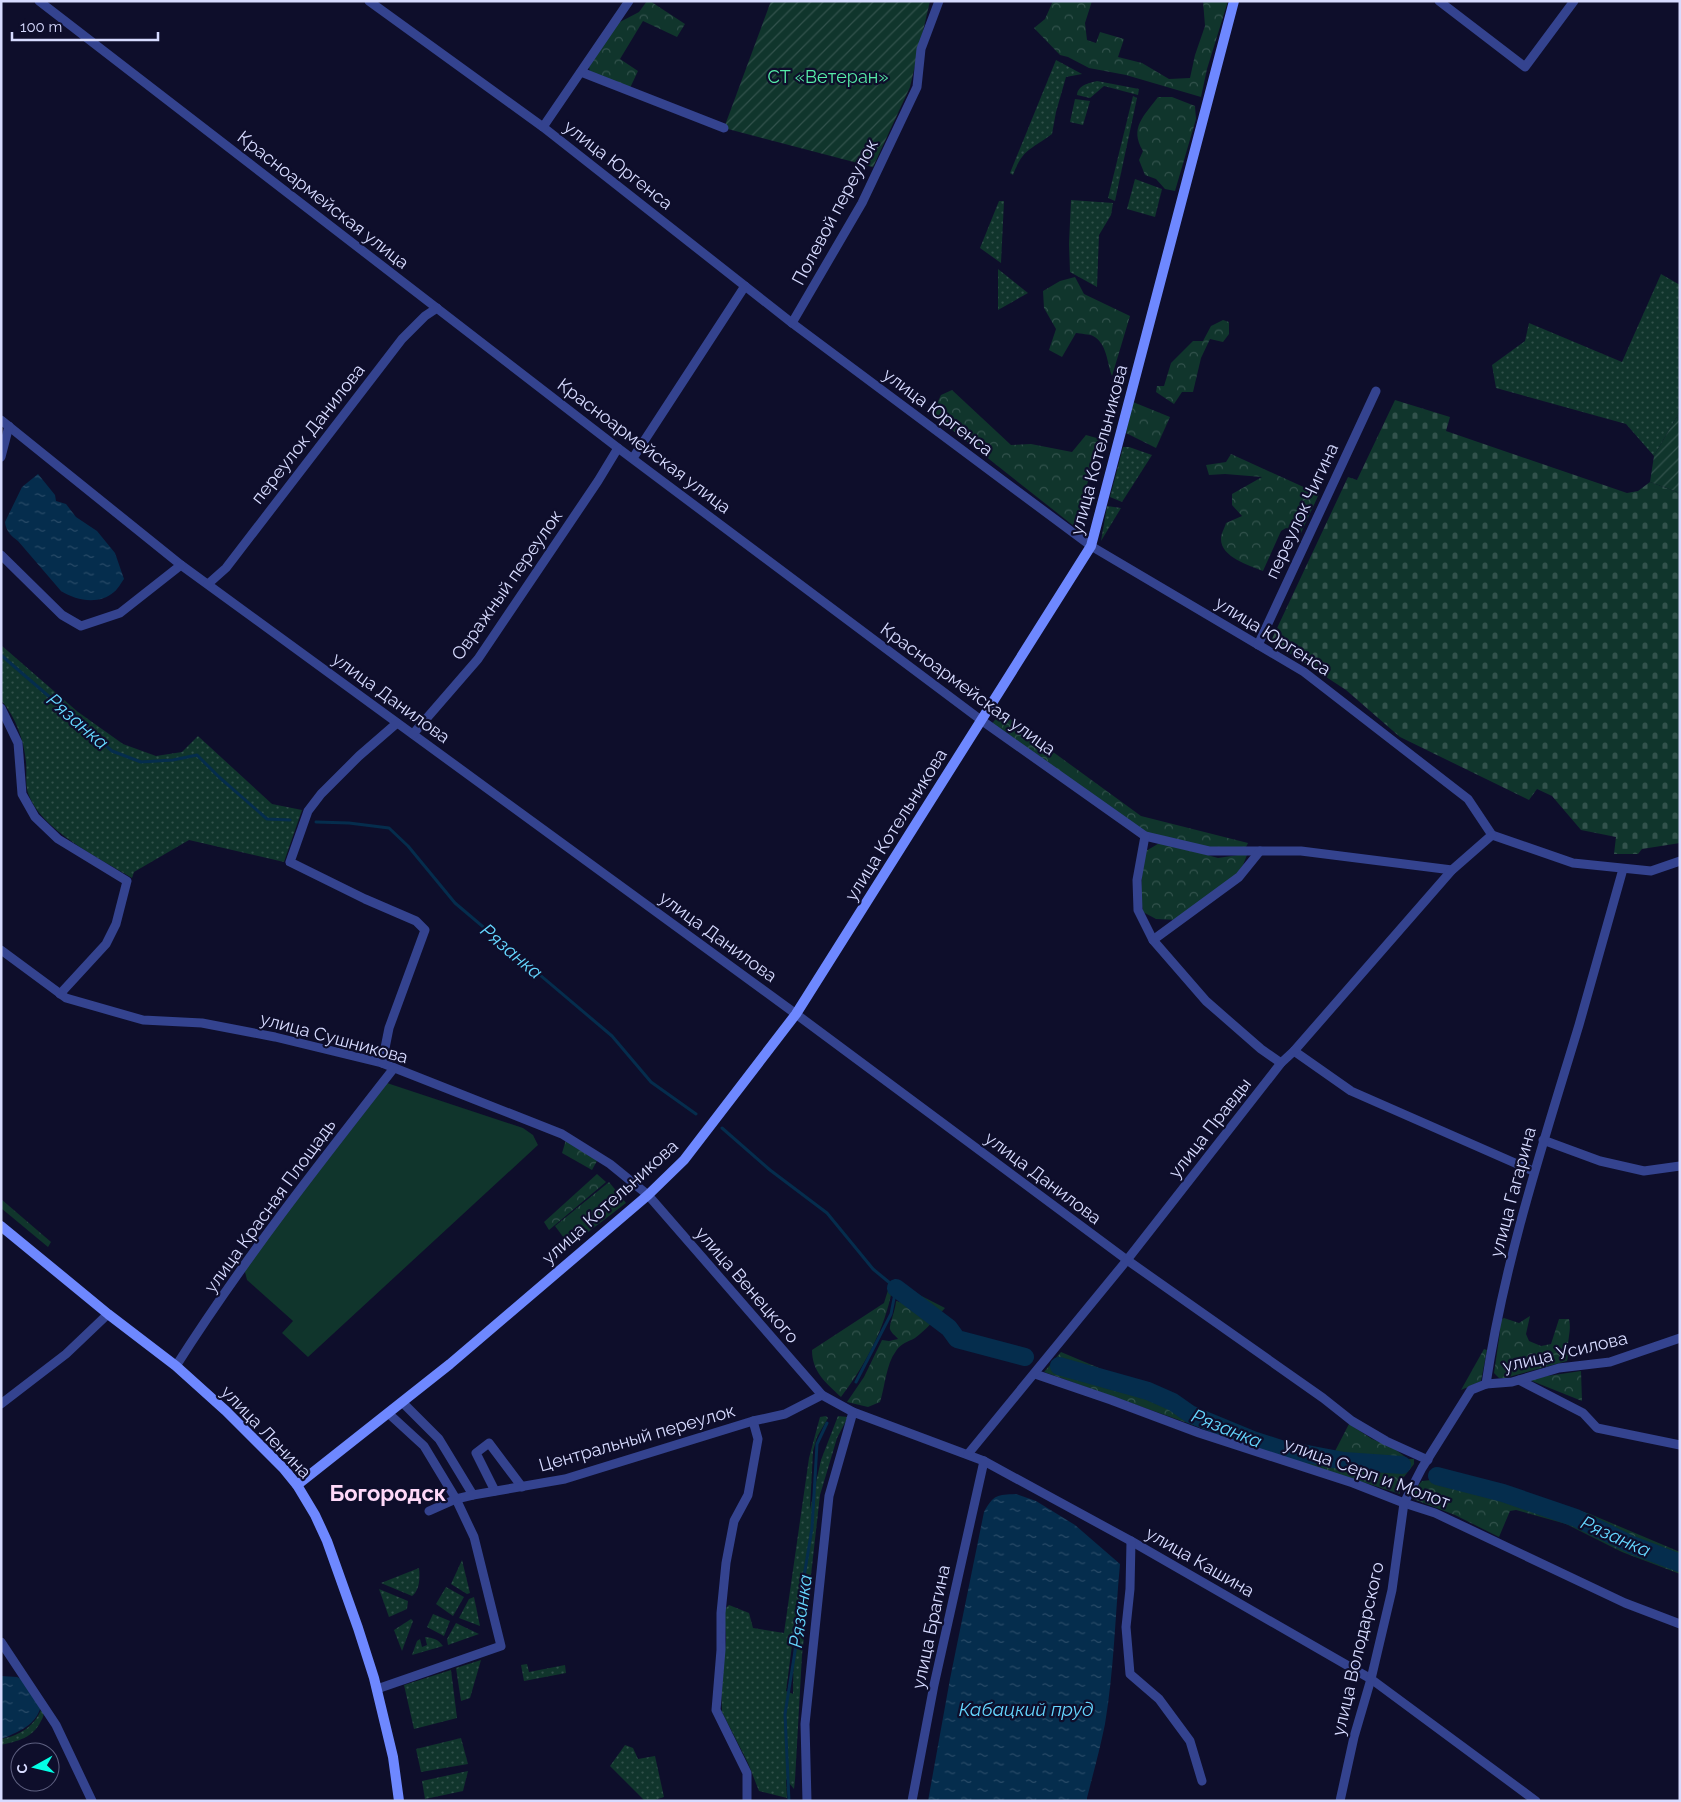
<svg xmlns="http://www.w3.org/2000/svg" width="1681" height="1802" font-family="Raleway,sans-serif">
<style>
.grass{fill:url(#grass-dots);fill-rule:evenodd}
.forest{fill:url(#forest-crowns)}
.cemetery{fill:url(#cemetery-stones)}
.park{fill:url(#park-tufts)}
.garden{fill:url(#garden-furrows)}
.pitch{fill:#10352c}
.water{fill:url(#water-ripples)}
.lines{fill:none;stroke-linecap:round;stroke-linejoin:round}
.stream{stroke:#052d4d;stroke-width:3}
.river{stroke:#052d4d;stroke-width:18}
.street{stroke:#34438f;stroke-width:9}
.secondary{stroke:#6e88ff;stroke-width:10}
.labels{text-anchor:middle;stroke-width:4.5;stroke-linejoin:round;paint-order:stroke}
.park-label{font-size:18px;fill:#56eda8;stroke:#0e0e2b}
.street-label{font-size:18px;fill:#d7dbff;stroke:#0e0e2b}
.water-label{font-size:19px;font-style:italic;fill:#65d7ff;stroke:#0e0e2b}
.district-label{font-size:22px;font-weight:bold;fill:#ffd9f9;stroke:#0e0e2b}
</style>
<defs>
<pattern id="grass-dots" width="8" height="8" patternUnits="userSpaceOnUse" patternTransform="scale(1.25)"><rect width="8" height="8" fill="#10352c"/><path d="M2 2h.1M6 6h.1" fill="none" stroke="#32524c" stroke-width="1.8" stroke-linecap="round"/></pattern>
<pattern id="forest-crowns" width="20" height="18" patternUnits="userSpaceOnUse" patternTransform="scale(1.25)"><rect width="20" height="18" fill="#10352c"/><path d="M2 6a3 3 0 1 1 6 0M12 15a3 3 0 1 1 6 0" fill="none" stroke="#32524c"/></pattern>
<pattern id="cemetery-stones" width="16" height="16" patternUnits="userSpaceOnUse" patternTransform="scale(1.25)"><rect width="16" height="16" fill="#10352c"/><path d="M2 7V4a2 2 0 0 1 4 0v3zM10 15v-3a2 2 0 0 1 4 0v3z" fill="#32524c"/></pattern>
<pattern id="park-tufts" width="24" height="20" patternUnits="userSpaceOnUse" patternTransform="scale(1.25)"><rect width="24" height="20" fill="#10352c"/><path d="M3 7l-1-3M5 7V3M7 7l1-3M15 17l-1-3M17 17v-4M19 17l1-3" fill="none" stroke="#32524c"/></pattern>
<pattern id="garden-furrows" width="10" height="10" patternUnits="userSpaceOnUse" patternTransform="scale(1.25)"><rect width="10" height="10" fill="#10352c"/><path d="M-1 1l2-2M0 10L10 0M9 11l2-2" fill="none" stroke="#32524c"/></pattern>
<pattern id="water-ripples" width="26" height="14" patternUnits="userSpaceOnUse" patternTransform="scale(1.25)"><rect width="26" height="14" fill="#052d4d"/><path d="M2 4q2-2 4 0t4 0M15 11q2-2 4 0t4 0" fill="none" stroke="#294b68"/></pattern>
</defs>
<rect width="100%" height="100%" fill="#0e0e2b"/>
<!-- grass -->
<g class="grass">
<path d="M 1056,60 L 1082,74 L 1066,77 L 1056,112 L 1052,134 C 1031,150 1023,148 1013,175 L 1010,173 Z"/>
<path d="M 1097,81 L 1139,89 L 1138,95 L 1104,86 L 1090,98 L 1077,95 C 1078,85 1089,83 1097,81 Z"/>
<polygon points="1133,96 1137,98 1115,201 1108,198"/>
<polygon points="1075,99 1090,101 1083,125 1070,122"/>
<polygon points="1135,179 1162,189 1155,217 1127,209"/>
<polygon points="1071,200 1113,203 1111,215 1099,235 1097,287 1070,272 1069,244"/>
<polygon points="999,201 1004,201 1001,263 980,248"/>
<polygon points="998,269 1028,293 998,310"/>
<polygon points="1661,274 1680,285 1680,411 1654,456 1626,424 1496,388 1492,365 1525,341 1529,323 1622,362"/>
<polygon points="1123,447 1129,447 1152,455 1122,502 1110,497"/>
<polygon points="1107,506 1121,508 1101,541"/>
<path d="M 1,645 L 78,712 L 123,744 L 156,756 L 182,752 L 198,736 L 272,804 L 302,810 L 284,862 L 189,840 L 134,872 L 132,878 C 101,859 40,830 28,793 C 25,784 27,772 26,762 C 24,741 16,717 1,700 Z"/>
<path d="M 826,1416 L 828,1418 L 817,1437 L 813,1451 L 810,1509 L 821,1460 L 838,1416 L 848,1417 L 837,1438 L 820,1495 L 802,1655 L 795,1780 L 794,1789 L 786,1779 L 787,1798 L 759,1791 L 748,1763 L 722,1712 L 721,1686 L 726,1639 L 724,1610 L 729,1605 L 749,1613 L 753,1628 L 784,1633 L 809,1458 L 820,1417 ZM 794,1630 L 793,1694 L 786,1691 Z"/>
<polygon points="462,1560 470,1593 467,1594 451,1584"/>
<path d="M 419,1568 C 420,1577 420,1590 412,1596 L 381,1583 Z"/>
<polygon points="446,1587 464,1597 453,1616 436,1604"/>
<polygon points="379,1589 408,1601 407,1609 389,1617"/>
<polygon points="474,1597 480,1626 459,1618 469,1599"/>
<polygon points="433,1614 450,1621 444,1636 427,1627"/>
<polygon points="411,1619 413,1621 402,1651 394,1630"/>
<polygon points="456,1623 479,1634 448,1645 447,1639"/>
<path d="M 425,1637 C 433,1638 438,1639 443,1646 L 412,1655 L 417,1641 L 420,1639 L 422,1647 L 427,1645 Z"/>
<polygon points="481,1660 470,1698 461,1701 456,1668"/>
<polygon points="527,1664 529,1672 565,1665 566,1673 524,1681 521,1665"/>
<polygon points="451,1670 457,1718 414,1729 404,1685"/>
<path d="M 42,1707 C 45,1712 44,1716 41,1721 C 33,1738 18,1741 1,1745 L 1,1739 C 20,1736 36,1725 42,1707 Z"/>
<polygon points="461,1738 468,1764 421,1772 416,1749"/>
<polygon points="625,1745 633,1748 638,1759 655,1756 664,1797 652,1801 645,1801 610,1766"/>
<polygon points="468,1771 463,1791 425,1799 422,1781"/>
</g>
<!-- forest -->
<g class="forest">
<polygon points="647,1 650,1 685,24 677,37 643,21 620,59 638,71 630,88 590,72 589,67 618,23 639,12"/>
<polygon points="1053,1 1092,1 1085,23 1087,40 1096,43 1100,32 1124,39 1118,57 1142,63 1169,79 1190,78 1195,55 1205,26 1203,1 1228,1 1207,69 1201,97 1126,75 1089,68 1068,57 1060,55 1034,28 1045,19"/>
<path d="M 1158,97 L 1172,97 L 1195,106 L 1196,119 L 1175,191 L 1165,189 L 1156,179 L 1145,175 L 1139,160 L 1143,151 C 1129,128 1144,116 1158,97 Z"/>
<path d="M 1075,277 L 1084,294 L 1130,316 L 1112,376 C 1107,363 1107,343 1093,336 C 1089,334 1081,334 1076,333 L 1062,357 L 1049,350 L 1056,329 L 1044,308 L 1043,291 L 1060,281 Z"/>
<polygon points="1223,320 1229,322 1229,334 1223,342 1210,339 1201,358 1193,392 1182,392 1174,404 1156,392 1157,386 1164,386 1171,363 1193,341 1203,341 1211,326"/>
<polygon points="952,390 1011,445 1031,444 1072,452 1086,435 1100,439 1075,527 932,414 941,395"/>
<polygon points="1133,402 1170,417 1156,448 1126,433"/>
<path d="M 1231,454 L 1319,494 L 1301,533 L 1286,528 L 1281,531 L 1263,571 C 1249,565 1220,557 1221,538 C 1221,534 1225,527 1226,523 L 1242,516 L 1232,505 L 1232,494 L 1262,477 L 1225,474 L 1209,475 L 1206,465 L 1226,462 Z"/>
<polygon points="1001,712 1038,741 1141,816 1248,843 1246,847 1208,849 1143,833 991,725"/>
<path d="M 1161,842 L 1218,858 L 1238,855 L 1247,855 L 1243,865 L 1236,875 L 1176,920 L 1156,919 L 1143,912 C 1139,892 1142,871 1146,851 Z"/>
<polygon points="566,1140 598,1159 592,1170 562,1153"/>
<polygon points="597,1174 606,1182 549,1230 544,1222"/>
<polygon points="1,1199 51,1242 48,1247 1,1208"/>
<path d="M 902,1286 L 945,1308 C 936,1318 926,1330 915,1338 C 908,1342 901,1343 896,1351 C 886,1364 885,1387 880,1402 L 868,1407 L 847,1402 L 864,1377 L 882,1340 L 889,1341 L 898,1339 C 896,1336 891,1333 890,1329 C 889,1326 896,1308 896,1301 L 916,1307 L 916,1302 L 900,1290 Z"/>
<path d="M 888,1290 L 892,1290 C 885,1328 865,1366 841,1397 C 826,1383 812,1372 812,1350 L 884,1303 Z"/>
<path d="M 1530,1316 L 1526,1334 L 1529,1341 L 1541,1346 L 1551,1344 L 1559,1319 L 1569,1319 C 1571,1328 1569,1334 1568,1344 C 1567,1350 1569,1355 1567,1361 L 1505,1378 L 1499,1378 L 1494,1373 L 1500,1332 L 1499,1321 L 1504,1318 L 1519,1323 Z"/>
<polygon points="1484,1349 1487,1350 1481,1381 1461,1390"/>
<polygon points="1061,1352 1194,1408 1216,1422 1241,1433 1245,1430 1327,1456 1333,1455 1349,1424 1372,1439 1392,1447 1408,1459 1414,1459 1414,1464 1400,1482 1400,1494 1266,1451 1044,1372"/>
<polygon points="1581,1371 1582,1401 1527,1379"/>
<polygon points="1440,1479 1454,1484 1497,1493 1527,1506 1543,1501 1549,1501 1590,1514 1680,1552 1680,1574 1622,1552 1566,1524 1516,1510 1510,1511 1499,1537 1455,1515 1408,1497 1422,1481"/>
</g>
<!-- cemetery -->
<polygon class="cemetery" points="1395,400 1450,417 1446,431 1627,493 1638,491 1650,482 1680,493 1680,843 1642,849 1638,854 1614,854 1616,837 1581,830 1552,796 1537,789 1529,800 1400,737 1346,690 1271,641 1348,477 1357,480"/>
<!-- park -->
<polygon class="park" points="609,1182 626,1203 570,1246 555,1226"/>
<!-- garden -->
<g class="garden">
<polygon points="771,1 930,1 910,87 873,167 724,128"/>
<polygon points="1680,411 1680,493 1650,482 1654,456"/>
</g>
<!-- pitch -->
<polygon class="pitch" points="387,1083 523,1128 533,1135 538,1145 308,1357 282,1333 293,1321 247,1280 244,1268"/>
<!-- water -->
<g class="water">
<path d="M 38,474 L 55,495 L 56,501 L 66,504 L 76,517 L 97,531 L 115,553 L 124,579 C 121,583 118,589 114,592 C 99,605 77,601 61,591 L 18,541 C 11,536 6,531 5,522 L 22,487 Z"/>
<path d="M 1016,1494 L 1036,1501 L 1075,1525 L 1120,1564 C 1115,1617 1114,1671 1105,1724 C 1100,1749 1093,1774 1087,1798 L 1087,1801 L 928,1801 L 950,1679 L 984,1512 C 994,1494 997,1495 1016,1494 Z"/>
<path d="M 1,1676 L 17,1677 L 23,1680 L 41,1706 C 36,1725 20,1731 4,1738 L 1,1738 Z"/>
</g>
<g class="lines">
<!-- stream -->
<g class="stream">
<polyline points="1,655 112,751 141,762 173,760 197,755 219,777 267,819 290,820"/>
<polyline points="316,822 349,823 389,828 408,846 455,903 612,1036 651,1082 696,1114"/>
<polyline points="722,1128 770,1170 827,1213 873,1269 896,1288 891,1314 856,1382"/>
<polyline points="789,1801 785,1714 796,1645 802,1589 812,1528 817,1444 827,1423"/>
</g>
<!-- river -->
<g class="river">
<polyline points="896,1288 949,1328 957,1339 1025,1357"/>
<polyline points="1059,1366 1148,1391 1173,1402 1190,1414 1253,1440 1281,1449 1344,1461 1402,1465"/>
<polyline points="1437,1476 1503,1493 1576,1518 1632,1545 1680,1563"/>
</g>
<!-- street -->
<g class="street">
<polyline points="39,1 618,448 981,720 1145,836 1209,851 1301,851 1452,870"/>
<polyline points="369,1 543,127 792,323 1091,546 1304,672 1468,799 1492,835"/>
<polyline points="1439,1 1525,67 1574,1"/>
<polyline points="581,72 724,128"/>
<polyline points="543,127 629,1"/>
<polyline points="792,323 862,203 917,87 921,49 939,1"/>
<polyline points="1,420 181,565 796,1014 1127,1260 1323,1398 1352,1421 1386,1441 1428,1460"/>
<polyline points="1,457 9,426"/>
<polyline points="633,458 745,286"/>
<polyline points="1,555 62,615 81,626 120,613 181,565"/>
<polyline points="208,584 226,568 402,339 425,316 437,308"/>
<polyline points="1258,645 1376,391"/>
<polyline points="1,708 18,743 22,794 35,817 58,839 127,881 116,924 106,944 60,994"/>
<polyline points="413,734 478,659 598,481 618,448"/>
<polyline points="1492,835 1573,863 1651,871 1680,861"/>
<polyline points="1145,836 1137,880 1138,910 1153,940 1206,1001 1261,1049 1281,1063"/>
<polyline points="1153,940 1239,877 1260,851"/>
<polyline points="1,950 66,998 143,1020 202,1023 275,1037 382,1063 562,1134 610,1164 648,1195 822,1395 853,1412 984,1461 1131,1541 1371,1679 1536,1801"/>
<polyline points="1294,1051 1351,1091 1533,1171"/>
<polyline points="382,1063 389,1028 425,930 416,921 365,899 290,862 308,811 321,794 359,756 397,723"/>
<polyline points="1543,1140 1600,1161 1644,1171 1680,1166"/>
<path d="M 176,1366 C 242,1262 318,1165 394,1068"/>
<polyline points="1035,1374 1111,1400 1199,1433 1353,1483 1404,1503 1435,1513 1625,1603 1680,1624"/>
<polyline points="1519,1380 1583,1413 1597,1428 1680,1445"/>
<polyline points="1486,1384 1512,1382 1559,1368 1610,1362 1680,1338"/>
<polyline points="402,1402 439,1439 473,1495"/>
<polyline points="1,1404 66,1354 108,1314"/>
<polyline points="968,1454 1127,1260 1281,1063 1294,1051 1452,870 1492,835"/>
<polyline points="495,1491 476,1453 489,1443 522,1487"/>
<polyline points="429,1511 456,1499 473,1495 565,1479 753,1421 785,1414 822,1395"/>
<polyline points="1131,1541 1130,1589 1126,1627 1130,1674 1159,1699 1190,1741 1202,1781"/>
<polyline points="1,1642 56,1725 92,1801"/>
<polyline points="377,1689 501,1646 474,1537 456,1499 424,1446 388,1413"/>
<polyline points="747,1801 747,1773 716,1710 721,1650 721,1613 726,1563 734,1521 748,1495 758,1439 753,1421"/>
<polyline points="807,1801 805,1724 829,1496 853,1412"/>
<polyline points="912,1801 934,1685 984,1461"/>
<path d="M 1340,1801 L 1354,1737 L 1371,1679 L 1392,1590 L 1404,1503 L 1422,1468 L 1471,1390 L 1486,1384 C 1504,1262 1543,1144 1579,1025 C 1594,973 1608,921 1623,869"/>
</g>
<!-- secondary -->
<g class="secondary">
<polyline points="1,1226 108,1314 176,1366 226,1411 284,1469 297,1485 315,1515 327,1541 358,1628 374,1678 393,1757 399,1801"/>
<polyline points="297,1485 450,1364 648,1195 684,1160 796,1014 1091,546 1234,1"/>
</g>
</g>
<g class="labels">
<!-- park labels -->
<g class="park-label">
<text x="828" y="83">СТ «Ветеран»</text>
</g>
<!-- street labels -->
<g class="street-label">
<text transform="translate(618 165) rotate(38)" y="6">улица Юргенса</text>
<text transform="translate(323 200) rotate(38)" y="6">Красноармейская улица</text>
<text transform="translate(835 212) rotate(-62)" y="6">Полевой переулок</text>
<text transform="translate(938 412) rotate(37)" y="6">улица Юргенса</text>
<text transform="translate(308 434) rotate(-52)" y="6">переулок Данилова</text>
<text transform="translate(644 446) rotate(37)" y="6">Красноармейская улица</text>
<text transform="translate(1099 450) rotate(-75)" y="6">улица Котельникова</text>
<text transform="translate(1302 511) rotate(-65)" y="6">переулок Чигина</text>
<text transform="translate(507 585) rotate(-55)" y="6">Овражный переулок</text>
<text transform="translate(1273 636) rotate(32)" y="6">улица Юргенса</text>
<text transform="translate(968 689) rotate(36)" y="6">Красноармейская улица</text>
<text transform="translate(391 698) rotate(36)" y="6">улица Данилова</text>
<text transform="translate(896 825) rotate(-58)" y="6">улица Котельникова</text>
<text transform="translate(718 937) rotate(36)" y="6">улица Данилова</text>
<text transform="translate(334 1038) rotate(15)" y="6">улица Сушникова</text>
<text transform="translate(1210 1128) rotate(-52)" y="6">улица Правды</text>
<text transform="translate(1043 1178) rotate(37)" y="6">улица Данилова</text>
<text transform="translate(1513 1192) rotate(-75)" y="6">улица Гагарина</text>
<text transform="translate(610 1202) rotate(-42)" y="6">улица Котельникова</text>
<text transform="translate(270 1206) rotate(-54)" y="6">улица Красная Площадь</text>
<text transform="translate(747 1285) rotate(49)" y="6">улица Венецкого</text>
<text transform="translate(1565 1352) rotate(-13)" y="6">улица Усилова</text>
<text transform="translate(266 1432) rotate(46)" y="6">улица Ленина</text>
<text transform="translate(637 1438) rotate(-16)" y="6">Центральный переулок</text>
<text transform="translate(1367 1473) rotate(20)" y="6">улица Серп и Молот</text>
<text transform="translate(1200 1562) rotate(30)" y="6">улица Кашина</text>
<text transform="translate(931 1627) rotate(-78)" y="6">улица Брагина</text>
<text transform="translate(1358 1649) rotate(-77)" y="6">улица Володарского</text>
</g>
<!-- water labels -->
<g class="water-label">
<text transform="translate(78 721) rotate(41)" y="7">Рязанка</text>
<text transform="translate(512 951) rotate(40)" y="7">Рязанка</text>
<text transform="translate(1227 1428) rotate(22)" y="7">Рязанка</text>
<text transform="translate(1616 1536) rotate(24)" y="7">Рязанка</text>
<text transform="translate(800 1611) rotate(-82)" y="7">Рязанка</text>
<text x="1026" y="1716">Кабацкий пруд</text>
</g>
<!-- district labels -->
<g class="district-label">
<text x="388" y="1501">Богородск</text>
</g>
</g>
<!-- border -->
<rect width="1681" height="1802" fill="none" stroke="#d7dbff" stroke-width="5"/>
<!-- north arrow -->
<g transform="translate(35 1767) rotate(262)"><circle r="24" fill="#0e0e2b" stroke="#5e6080"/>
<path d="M0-4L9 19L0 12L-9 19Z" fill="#03ffe5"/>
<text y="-8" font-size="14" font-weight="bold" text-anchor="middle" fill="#d7dbff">С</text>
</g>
<!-- scale -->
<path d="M12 32v8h146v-8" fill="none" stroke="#d7dbff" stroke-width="2.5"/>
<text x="20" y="32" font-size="15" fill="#d7dbff" stroke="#0e0e2b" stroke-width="4" paint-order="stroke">100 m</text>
</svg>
